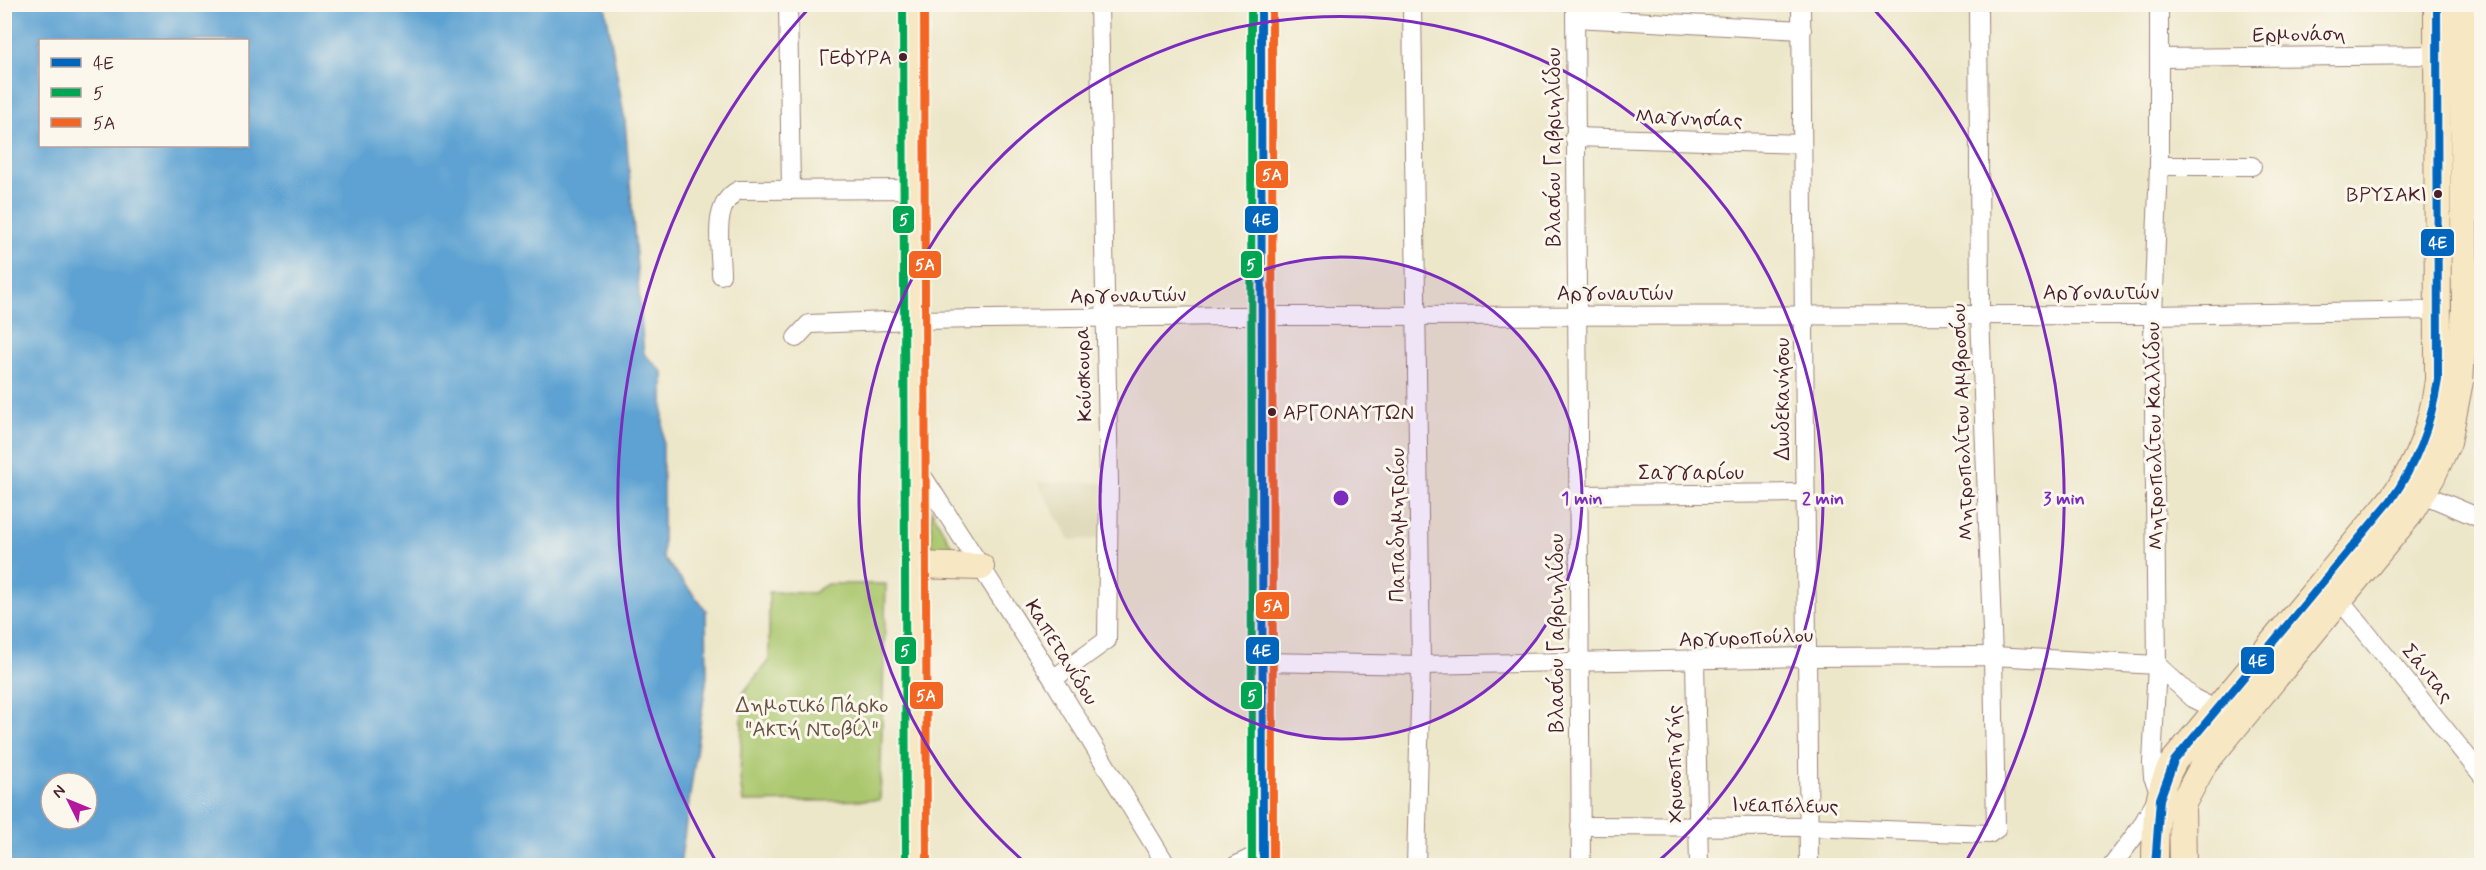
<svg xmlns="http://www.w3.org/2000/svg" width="2486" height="870" font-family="Mynerve,sans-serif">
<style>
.built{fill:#ded8b8}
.green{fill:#abc76e;stroke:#7a734c;stroke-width:1.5}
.water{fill:#5da2d2;stroke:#54607e;stroke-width:1.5;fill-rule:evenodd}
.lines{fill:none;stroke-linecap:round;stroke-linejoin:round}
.street-casing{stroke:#9c837a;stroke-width:20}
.secondary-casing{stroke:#9c837a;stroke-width:28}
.street{stroke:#fff;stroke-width:18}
.secondary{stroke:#f7e8c3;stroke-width:26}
.bus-1-casing{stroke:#fbf7ec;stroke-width:12}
.bus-2-casing{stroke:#fbf7ec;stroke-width:12}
.bus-3-casing{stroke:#fbf7ec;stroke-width:12}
.bus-1{stroke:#0065bd;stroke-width:8}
.bus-2{stroke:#00a651;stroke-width:8}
.bus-3{stroke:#f26522;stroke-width:8}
.ring{fill:none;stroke:#7b2cbf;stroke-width:3}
.bus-dot{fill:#4a1f2b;stroke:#fbf7ec;stroke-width:2}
.labels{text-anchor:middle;stroke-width:6;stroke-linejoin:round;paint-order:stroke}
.bus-label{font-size:20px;fill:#4a1f2b;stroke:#fbf7ec;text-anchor:end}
.street-label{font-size:21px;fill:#4a1f2b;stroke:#fbf7ec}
.park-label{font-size:21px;fill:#67513f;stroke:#fbf7ec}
.centre{fill:#7b2cbf;stroke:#fbf7ec;stroke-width:3}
.ring-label{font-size:18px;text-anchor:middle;font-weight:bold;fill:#7b2cbf;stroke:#fbf7ec;stroke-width:6;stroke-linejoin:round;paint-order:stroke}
.line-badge{stroke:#fbf7ec;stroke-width:2}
.badge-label{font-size:16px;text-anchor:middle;font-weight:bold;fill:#fff}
</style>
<rect width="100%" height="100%" fill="#fbf7ec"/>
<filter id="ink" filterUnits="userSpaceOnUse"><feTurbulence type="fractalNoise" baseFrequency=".0167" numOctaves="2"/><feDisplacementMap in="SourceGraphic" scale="12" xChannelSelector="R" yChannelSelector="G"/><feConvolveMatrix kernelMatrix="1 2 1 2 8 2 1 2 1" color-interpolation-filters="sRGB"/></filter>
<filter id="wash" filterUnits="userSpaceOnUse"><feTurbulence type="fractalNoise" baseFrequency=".008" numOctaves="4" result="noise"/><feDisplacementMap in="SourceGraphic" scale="24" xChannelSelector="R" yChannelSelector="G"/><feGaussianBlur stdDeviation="1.35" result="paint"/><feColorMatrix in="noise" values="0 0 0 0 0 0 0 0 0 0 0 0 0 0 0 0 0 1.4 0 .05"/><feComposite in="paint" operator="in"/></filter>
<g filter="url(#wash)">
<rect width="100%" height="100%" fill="#ede7ca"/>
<!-- built -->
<polygon class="built" points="1037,482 1103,483 1102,539 1070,540"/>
<!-- green -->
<g class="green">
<polygon points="931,509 954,550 931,551"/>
<polygon points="827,584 886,584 880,800 743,802 740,779 743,693 769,660 769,592 813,593"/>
</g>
<!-- water -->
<path class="water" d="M 5,4 L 605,5 L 625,121 L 644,354 L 663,372 L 663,557 L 706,610 L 707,676 L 680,865 L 5,865 ZM 40,40 L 248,40 L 248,146 L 40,146 ZM 51,783 L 87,783 L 87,819 L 51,819 Z"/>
</g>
<g filter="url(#ink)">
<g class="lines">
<!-- street casing -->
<g class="street-casing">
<g id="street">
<polyline points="788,4 791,190"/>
<polyline points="1412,4 1421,665 1416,866"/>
<polyline points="1575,4 1581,866"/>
<polyline points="1801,4 1809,866"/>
<polyline points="1575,18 1802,30"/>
<polyline points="2161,58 2438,55"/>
<polyline points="1574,137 1802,144"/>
<polyline points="2159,166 2252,166"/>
<path d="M 721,275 C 721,248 710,204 739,190 L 916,189"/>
<polyline points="796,338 809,324 914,320 1230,316 2153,315 2440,310"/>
<polyline points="916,466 1053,679 1167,866"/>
<polyline points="2423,494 2482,519"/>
<polyline points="1578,495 1805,493"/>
<polyline points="2340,600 2482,775"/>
<polyline points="1695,661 1699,866"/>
<polyline points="1263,662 1421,665 1807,657 1993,656 2157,665 2193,698 2215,709"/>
<polyline points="1053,679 1107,640 1109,483 1099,4"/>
<polyline points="1580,826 1808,827 1989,834 1996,829 1993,656 1980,315 1978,4"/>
<polyline points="1235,866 1263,852"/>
<polyline points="2112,866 2141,827 2160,793 2153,777 2152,763 2157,665 2153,315 2159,166 2159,4"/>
</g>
</g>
<!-- secondary casing -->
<g class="secondary-casing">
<g id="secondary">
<path d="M 913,4 C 918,291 916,579 917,866"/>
<polyline points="1261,4 1263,866"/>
<polyline points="916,565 981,567"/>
<path d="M 2155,866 C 2155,829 2155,793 2174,761 L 2391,500 C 2419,463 2432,425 2438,380 L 2437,4"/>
<polyline points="2183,866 2182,805 2204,764 2409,515 2432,477 2448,442 2460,381 2465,309 2462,4"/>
</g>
</g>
<!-- street -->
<use href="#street" class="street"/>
<!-- secondary -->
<use href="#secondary" class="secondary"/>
<!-- bus-1 casing -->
<g class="bus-1-casing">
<g id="bus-1">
<polyline points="1261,4 1263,866"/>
<path d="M 2155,866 L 2160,799 L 2174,761 L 2391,500 C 2417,463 2431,425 2438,380 L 2437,4"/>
</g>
</g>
<!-- bus-2 casing -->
<g class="bus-2-casing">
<g id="bus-2">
<polyline points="903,4 906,866"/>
<polyline points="1251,4 1252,866"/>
</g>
</g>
<!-- bus-3 casing -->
<g class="bus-3-casing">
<g id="bus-3">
<polyline points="924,4 927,866"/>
<polyline points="1272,4 1273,866"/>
</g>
</g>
<!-- bus-1 -->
<use href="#bus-1" class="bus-1"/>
<!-- bus-2 -->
<use href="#bus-2" class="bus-2"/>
<!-- bus-3 -->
<use href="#bus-3" class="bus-3"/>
</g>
</g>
<!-- distance rings -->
<circle cx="1341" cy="498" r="241" fill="#7b2cbf" fill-opacity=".12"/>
<g class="ring">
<circle cx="1341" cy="498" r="241"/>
<path d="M1028 865A482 482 0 1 1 1654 865"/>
<path d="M718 865A723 723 0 0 1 812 5M1870 5A723 723 0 0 1 1964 865"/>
</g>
<!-- markers -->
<g class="bus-dot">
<circle cx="903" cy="57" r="5"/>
<circle cx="2438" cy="194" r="5"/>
<circle cx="1272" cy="412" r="5"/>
</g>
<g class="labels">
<!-- bus labels -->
<g class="bus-label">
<text x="892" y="64">ΓΕΦΥΡΑ</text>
<text x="2427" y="201">ΒΡΥΣΑΚΙ</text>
<text x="1283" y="419" text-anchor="start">ΑΡΓΟΝΑΥΤΩΝ</text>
</g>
<!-- street labels -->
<g class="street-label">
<text transform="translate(2299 34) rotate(-1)" y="7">Ερμονάση</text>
<text transform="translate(1689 118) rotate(2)" y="7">Μαγνησίας</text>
<text transform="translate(1553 147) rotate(-90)" y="7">Βλασίου Γαβριηλίδου</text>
<text x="2101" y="299">Αργοναυτών</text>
<text x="1615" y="300">Αργοναυτών</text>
<text transform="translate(1128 295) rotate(-1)" y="7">Αργοναυτών</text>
<text transform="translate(1083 374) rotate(-92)" y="7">Κούσκουρα</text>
<text transform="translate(1782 399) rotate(-90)" y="7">Δωδεκανήσου</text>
<text transform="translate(1962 422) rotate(-92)" y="7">Μητροπολίτου Αμβροσίου</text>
<text transform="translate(2154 436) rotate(-91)" y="7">Μητροπολίτου Καλλίδου</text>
<text x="1691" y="479">Σαγγαρίου</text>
<text transform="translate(1397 525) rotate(-90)" y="7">Παπαδημητρίου</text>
<text transform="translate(1556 633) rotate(-90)" y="7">Βλασίου Γαβριηλίδου</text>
<text transform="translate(1746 637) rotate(-2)" y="7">Αργυροπούλου</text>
<text transform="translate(1062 652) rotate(58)" y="7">Καπετανίδου</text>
<text transform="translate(2428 673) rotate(51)" y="7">Σάντας</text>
<text transform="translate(1674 764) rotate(-91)" y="7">Χρυσοπηγής</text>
<text transform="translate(1785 805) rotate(1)" y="7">Ινεαπόλεως</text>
</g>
<!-- park labels -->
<g class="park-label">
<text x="812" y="712">Δημοτικό Πάρκο<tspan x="812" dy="24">"Ακτή Ντοβίλ"</tspan></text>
</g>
</g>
<circle cx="1341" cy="498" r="9" class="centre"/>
<g class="ring-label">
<text x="1582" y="504">1 min</text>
<text x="1823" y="504">2 min</text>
<text x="2064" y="504">3 min</text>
</g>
<g class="line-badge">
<rect x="1255" y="160" width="34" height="29" rx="6" fill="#f26522"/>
<rect x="892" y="205" width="23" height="29" rx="6" fill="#00a651"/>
<rect x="1244" y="205" width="35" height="29" rx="6" fill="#0065bd"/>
<rect x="2420" y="228" width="35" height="29" rx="6" fill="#0065bd"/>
<rect x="908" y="250" width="34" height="29" rx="6" fill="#f26522"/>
<rect x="1240" y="250" width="23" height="29" rx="6" fill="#00a651"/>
<rect x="1255" y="591" width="35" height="29" rx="6" fill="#f26522"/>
<rect x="894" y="636" width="23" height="29" rx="6" fill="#00a651"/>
<rect x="1245" y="636" width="35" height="29" rx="6" fill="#0065bd"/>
<rect x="2240" y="646" width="35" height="29" rx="6" fill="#0065bd"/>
<rect x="909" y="681" width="35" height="29" rx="6" fill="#f26522"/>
<rect x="1240" y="681" width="23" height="29" rx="6" fill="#00a651"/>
</g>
<g class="badge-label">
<text x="1272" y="180">5Α</text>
<text x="904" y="225">5</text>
<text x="1262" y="225">4Ε</text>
<text x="2438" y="248">4Ε</text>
<text x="925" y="270">5Α</text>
<text x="1251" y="270">5</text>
<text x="1273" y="611">5Α</text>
<text x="905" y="656">5</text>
<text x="1262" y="656">4Ε</text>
<text x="2258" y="666">4Ε</text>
<text x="926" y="701">5Α</text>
<text x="1252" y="701">5</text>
</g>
<!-- margin -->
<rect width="2486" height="870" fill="none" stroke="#fbf7ec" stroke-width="24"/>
<!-- legend -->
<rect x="39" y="39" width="210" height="108" fill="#fbf7ec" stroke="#b4a19f" stroke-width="1.5"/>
<rect x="51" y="58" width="30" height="9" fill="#0065bd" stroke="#b4a19f" stroke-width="1.5"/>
<text x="93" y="69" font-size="18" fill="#4a1f2b">4Ε</text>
<rect x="51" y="88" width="30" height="9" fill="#00a651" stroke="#b4a19f" stroke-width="1.5"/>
<text x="93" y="99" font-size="18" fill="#4a1f2b">5</text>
<rect x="51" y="118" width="30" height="9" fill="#f26522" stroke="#b4a19f" stroke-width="1.5"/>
<text x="93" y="129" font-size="18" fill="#4a1f2b">5Α</text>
<!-- north arrow -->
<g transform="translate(69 801) rotate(313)"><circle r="28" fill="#fbf7ec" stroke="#b4a19f" stroke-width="1.5"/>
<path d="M0-4.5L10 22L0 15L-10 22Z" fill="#b5179e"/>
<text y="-9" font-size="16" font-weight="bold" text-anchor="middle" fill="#4a1f2b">N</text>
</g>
</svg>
